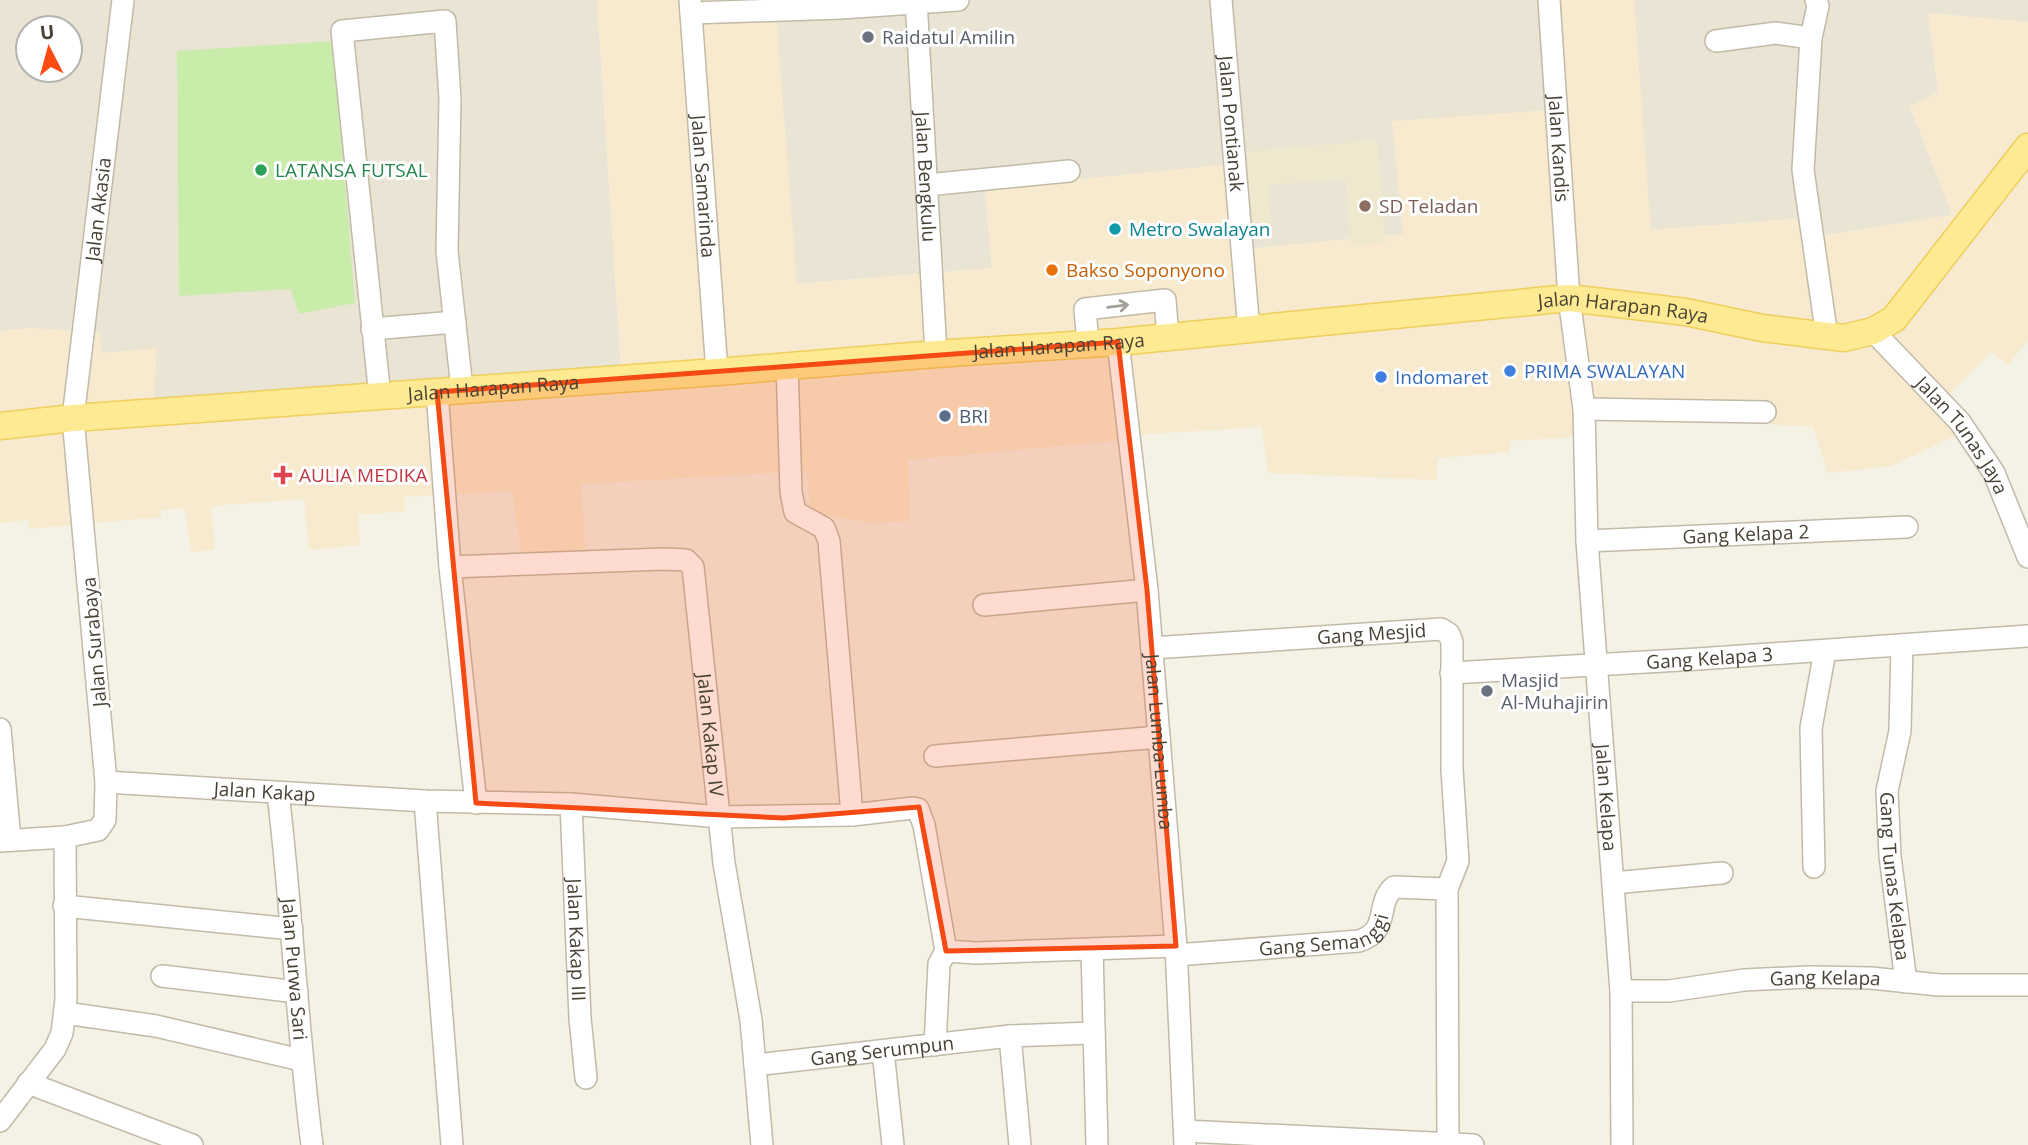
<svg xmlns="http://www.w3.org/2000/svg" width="2028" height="1145" font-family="'Open Sans',sans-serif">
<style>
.residential{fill:#e9e4d3;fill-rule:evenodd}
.commercial{fill:#f8eacf}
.education{fill:#efe8ce}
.green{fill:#c9ecab}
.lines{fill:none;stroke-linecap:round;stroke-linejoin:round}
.minor-casing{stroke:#c1baa7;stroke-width:24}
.major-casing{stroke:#eece5a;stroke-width:29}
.minor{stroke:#fff;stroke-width:21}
.major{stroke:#ffea94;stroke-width:26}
.oneway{stroke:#a3a09a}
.marked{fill:#f64a14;fill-opacity:0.2;stroke:#f64a14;stroke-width:5;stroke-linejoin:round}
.worship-dot{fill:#6b7280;stroke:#fff;stroke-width:2.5}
.leisure-dot{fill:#2e9e5b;stroke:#fff;stroke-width:2.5}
.education-dot{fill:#8d6e63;stroke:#fff;stroke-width:2.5}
.culture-dot{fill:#0f9aa8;stroke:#fff;stroke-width:2.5}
.food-dot{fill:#e8710a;stroke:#fff;stroke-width:2.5}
.shop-dot{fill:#3f7fe0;stroke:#fff;stroke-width:2.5}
.service-dot{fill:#5c6f8a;stroke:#fff;stroke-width:2.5}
.health-dot{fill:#e0444e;stroke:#fff;stroke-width:2.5}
.labels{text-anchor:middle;stroke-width:6;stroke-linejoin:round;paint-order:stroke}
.worship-label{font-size:19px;fill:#5b616d;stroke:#fff;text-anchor:start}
.street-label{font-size:19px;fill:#474234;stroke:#fff}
.leisure-label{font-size:19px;fill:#27864d;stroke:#fff;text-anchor:start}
.education-label{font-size:19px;fill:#785e54;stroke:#fff;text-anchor:start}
.culture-label{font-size:19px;fill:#0d838f;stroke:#fff;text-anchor:start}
.food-label{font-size:19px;fill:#c56008;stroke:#fff;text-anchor:start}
.shop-label{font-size:19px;fill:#366cbe;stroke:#fff;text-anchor:start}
.service-label{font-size:19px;fill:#4e5e75;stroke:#fff;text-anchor:start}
.health-label{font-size:19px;fill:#be3a42;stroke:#fff;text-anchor:start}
</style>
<rect width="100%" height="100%" fill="#f4f1e5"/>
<!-- residential -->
<g class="residential">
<path d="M 0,0 L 597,0 L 621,370 L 154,403 L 101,353 L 99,333 L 31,328 L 0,331 ZM 28,28 L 70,28 L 70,70 L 28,70 Z"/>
<polygon points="775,0 1543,0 1551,110 1403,234 1246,249 985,190 992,268 796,284"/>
<polygon points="1634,0 2028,0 2028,22 1928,13 1938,92 1910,107 1953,215 1821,236 1820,217 1650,230"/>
</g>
<!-- commercial -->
<polygon class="commercial" points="597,0 775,0 797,284 992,268 985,189 1239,163 1246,249 1403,234 1392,121 1550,110 1543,0 1634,0 1651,230 1821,217 1822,236 1952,215 1910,106 1938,92 1928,13 2028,22 2028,340 2008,365 1991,352 1936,408 1959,434 1891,466 1828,473 1813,427 1591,414 1592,436 1510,441 1510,452 1437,458 1437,480 1268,473 1262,427 1149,434 1125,440 908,460 910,521 873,523 810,513 807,471 581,484 586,560 523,563 512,491 404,497 405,511 358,515 360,545 309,550 304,499 211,506 215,550 191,552 185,508 161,510 161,517 29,529 28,520 0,523 0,331 31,328 100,333 101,353 157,348 154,403 621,369"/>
<!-- education -->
<polygon class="education" points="1377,140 1386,243 1351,246 1345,179 1268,185 1271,227 1248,229 1242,152"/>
<!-- green -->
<polygon class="green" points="333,41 355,303 299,314 291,289 179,296 177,51"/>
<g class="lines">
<!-- minor casing -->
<g class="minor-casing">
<g id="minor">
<path id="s1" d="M 690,0 L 717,372"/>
<path id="s2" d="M 916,0 L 936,354"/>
<path id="s3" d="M 1221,0 L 1249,331"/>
<path id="s4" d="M 1549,0 L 1569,298 L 1584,409 L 1587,541 L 1621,991 L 1622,1145"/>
<polyline points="1816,0 1818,6 1811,38 1803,170 1827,337"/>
<polyline points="691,13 841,8 958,0"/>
<polyline points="1716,41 1776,33 1811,38"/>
<polyline points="927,185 1069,171"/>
<polyline points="372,329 455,322"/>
<path id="s5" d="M 1873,331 L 1960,422 L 1994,473 L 2028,557"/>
<path id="s6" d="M 1118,342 L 1147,590 L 1176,946 L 1185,1145"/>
<polyline points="1088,344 1085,309 1165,300 1168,338"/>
<polyline points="787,364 791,492 795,512 824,528 829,541 852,815"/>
<polyline points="437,392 450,567 476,803"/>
<polyline points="380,397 342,31 445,21 450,99 447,251 462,389"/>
<polyline points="1584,409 1765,412"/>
<path id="s7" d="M 1587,541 L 1907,527"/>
<path id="s8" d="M 450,567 L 663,559 L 686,560 L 693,567 L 724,863 L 751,1020 L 762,1145"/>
<polyline points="984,605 1147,590"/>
<path id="s9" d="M 1902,645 L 1900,731 L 1887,791 L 1890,856 L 1906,982"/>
<path id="s10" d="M 1152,648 L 1441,629 L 1449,634 L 1452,642 L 1452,769 L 1458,861 L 1447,889 L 1448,1143"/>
<path id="s11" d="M 1451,673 L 1698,659 L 2028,636"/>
<polyline points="0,729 10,840"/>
<polyline points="935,756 1159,737"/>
<path id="s12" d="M 106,782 L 425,801 L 571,804 L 720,817 L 852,815 L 913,808 L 918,809 L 924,825 L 946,951 L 976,953 L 1176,946"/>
<path id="s13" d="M 278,793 C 292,910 297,1028 312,1145"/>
<polyline points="425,801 452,1145"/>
<path id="s14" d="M 571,804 L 580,1018 L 586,1078"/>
<polyline points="0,841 65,837"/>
<polyline points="1814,867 1811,728 1825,651"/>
<polyline points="1613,883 1722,873"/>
<polyline points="64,906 292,929"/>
<polyline points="1092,949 1097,1145"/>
<path id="s15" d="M 1176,955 L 1359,941 C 1391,931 1375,903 1394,887 L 1447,889"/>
<polyline points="162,976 297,992"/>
<path id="s16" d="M 1621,991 L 1669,991 L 1744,980 L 1809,977 L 1871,978 L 1939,985 L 2028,985"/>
<polyline points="65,1013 156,1026 301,1060"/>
<polyline points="935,1045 939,964 946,951"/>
<polyline points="883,1051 893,1145"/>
<path id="s17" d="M 755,1065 L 1010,1036"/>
<polyline points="28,1083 192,1145"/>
<path id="s18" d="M 0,1121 L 55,1049 L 62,1033 L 66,1000 L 65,837 L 98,830 L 105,820 L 106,782 L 73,418 L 123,0"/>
<polyline points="1185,1131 1473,1145"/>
<polyline points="1020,1145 1010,1036 1094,1033"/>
</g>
</g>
<!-- major casing -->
<g class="major-casing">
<g id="major">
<path id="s19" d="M 0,426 L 73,418 L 717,372 L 936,354 L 1118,342 L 1569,298 L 1686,312 L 1762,328 L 1844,338 L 1873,331 L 1894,319 L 2028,147"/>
</g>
</g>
<!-- minor -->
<use href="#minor" class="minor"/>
<!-- major -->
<use href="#major" class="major"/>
</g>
<!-- one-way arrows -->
<defs><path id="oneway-shaft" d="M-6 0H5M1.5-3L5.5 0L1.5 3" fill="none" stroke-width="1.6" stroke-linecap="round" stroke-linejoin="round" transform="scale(1.75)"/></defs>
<use class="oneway" href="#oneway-shaft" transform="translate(1118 306) rotate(-7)"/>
<!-- marked area -->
<path class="marked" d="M 1118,342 L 1147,590 L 1176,946 L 946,951 L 919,807 L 784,818 L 476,803 L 437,392 Z"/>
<!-- markers -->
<g class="worship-dot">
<circle cx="868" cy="37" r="7"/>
<circle cx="1487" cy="691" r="7"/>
</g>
<circle class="leisure-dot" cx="261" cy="170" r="7"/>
<circle class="education-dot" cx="1365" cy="206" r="7"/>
<circle class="culture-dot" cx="1115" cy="229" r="7"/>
<circle class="food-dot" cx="1052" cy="270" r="7"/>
<g class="shop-dot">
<circle cx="1510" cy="371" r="7"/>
<circle cx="1381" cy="377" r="7"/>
</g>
<circle class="service-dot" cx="945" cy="416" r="7"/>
<path class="health-dot" d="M279.5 464.5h7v7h7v7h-7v7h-7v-7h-7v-7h7z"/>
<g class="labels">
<!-- worship labels -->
<g class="worship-label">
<text x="882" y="44">Raidatul Amilin</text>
<text x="1501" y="687">Masjid<tspan x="1501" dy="22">Al-Muhajirin</tspan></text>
</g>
<!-- street labels -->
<g class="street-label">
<text dy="7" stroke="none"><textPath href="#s3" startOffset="124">Jalan Pontianak</textPath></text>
<text dy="7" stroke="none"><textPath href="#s4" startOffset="149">Jalan Kandis</textPath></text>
<text dy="7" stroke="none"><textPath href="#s2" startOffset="177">Jalan Bengkulu</textPath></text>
<text dy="7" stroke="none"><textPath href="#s1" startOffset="187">Jalan Samarinda</textPath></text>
<text dy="7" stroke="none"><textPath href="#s18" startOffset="964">Jalan Akasia</textPath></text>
<text dy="7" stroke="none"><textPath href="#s19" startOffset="1629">Jalan Harapan Raya</textPath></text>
<text dy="7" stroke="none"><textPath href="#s19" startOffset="1062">Jalan Harapan Raya</textPath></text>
<text dy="7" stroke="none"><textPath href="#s19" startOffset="495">Jalan Harapan Raya</textPath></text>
<text dy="7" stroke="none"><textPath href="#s5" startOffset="138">Jalan Tunas Jaya</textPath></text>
<text dy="7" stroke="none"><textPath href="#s7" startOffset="159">Gang Kelapa 2</textPath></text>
<text dy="7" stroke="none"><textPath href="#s10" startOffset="220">Gang Mesjid</textPath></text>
<text transform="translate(94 642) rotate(-95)" y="7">Jalan Surabaya</text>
<text dy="7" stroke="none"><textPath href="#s11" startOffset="259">Gang Kelapa 3</textPath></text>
<text dy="7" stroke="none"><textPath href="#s8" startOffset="415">Jalan Kakap IV</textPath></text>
<text dy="7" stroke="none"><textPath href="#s6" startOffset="402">Jalan Lumba-Lumba</textPath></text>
<text dy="7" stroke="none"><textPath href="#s12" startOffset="159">Jalan Kakap</textPath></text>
<text dy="7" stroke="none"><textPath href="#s4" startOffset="800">Jalan Kelapa</textPath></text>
<text dy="7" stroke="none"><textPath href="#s9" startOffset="233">Gang Tunas Kelapa</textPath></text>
<text dy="7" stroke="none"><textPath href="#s15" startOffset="152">Gang Semanggi</textPath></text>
<text dy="7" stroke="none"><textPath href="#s14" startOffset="136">Jalan Kakap III</textPath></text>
<text dy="7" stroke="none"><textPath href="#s13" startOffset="177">Jalan Purwa Sari</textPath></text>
<text dy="7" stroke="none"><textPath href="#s16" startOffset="205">Gang Kelapa</textPath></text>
<text dy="7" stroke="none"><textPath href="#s17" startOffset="128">Gang Serumpun</textPath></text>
</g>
<!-- leisure labels -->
<g class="leisure-label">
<text x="275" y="177">LATANSA FUTSAL</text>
</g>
<!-- education labels -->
<g class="education-label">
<text x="1379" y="213">SD Teladan</text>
</g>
<!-- culture labels -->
<g class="culture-label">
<text x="1129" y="236">Metro Swalayan</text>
</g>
<!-- food labels -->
<g class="food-label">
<text x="1066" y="277">Bakso Soponyono</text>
</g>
<!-- shop labels -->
<g class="shop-label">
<text x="1524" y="378">PRIMA SWALAYAN</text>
<text x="1395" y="384">Indomaret</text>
</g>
<!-- service labels -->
<g class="service-label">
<text x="959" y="423">BRI</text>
</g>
<!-- health labels -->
<g class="health-label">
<text x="299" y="482">AULIA MEDIKA</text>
</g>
</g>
<!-- north arrow -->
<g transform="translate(49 49) rotate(354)"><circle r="33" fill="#ffffff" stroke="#b5b3ae" stroke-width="2"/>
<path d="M0-5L12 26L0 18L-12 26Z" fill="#ff4a12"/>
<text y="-10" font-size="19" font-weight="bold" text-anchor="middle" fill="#474234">U</text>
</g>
</svg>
